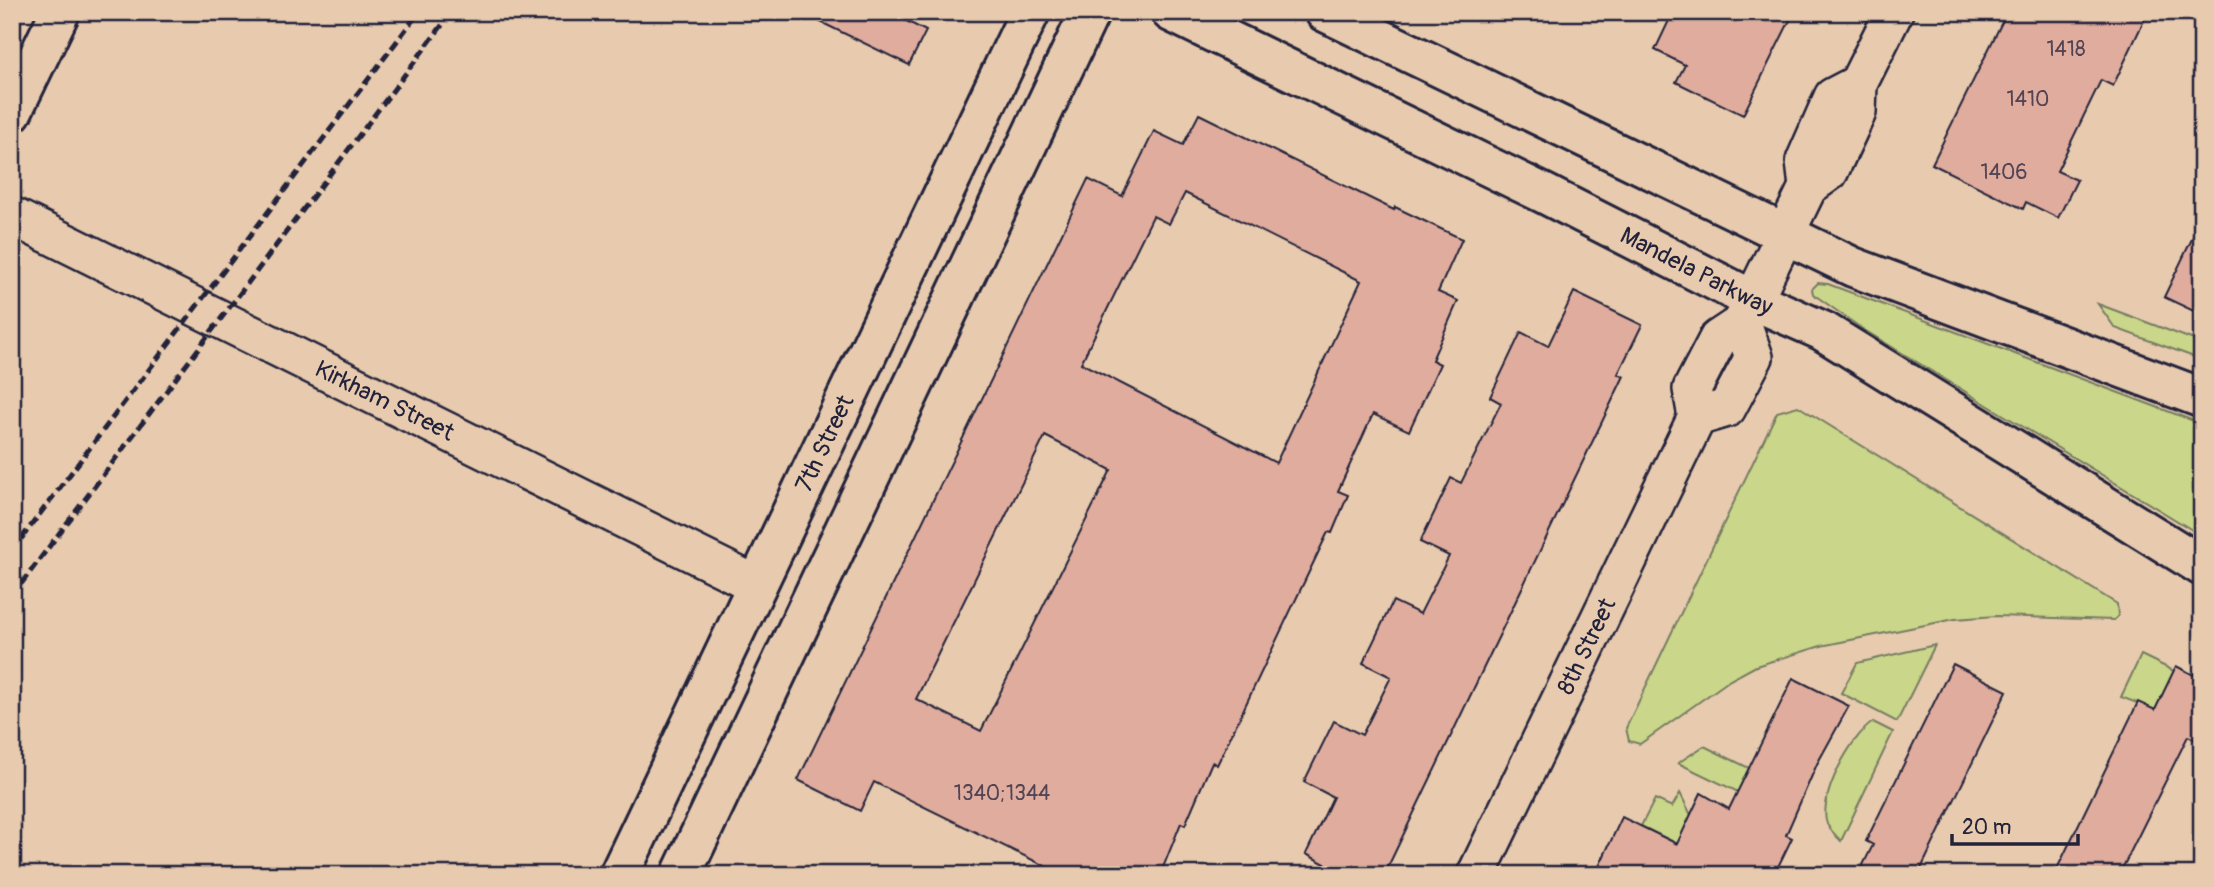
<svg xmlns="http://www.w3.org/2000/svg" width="2214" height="887" font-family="Pangolin,sans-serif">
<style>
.green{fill:#cad689;stroke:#767c62;stroke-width:2}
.building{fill:#e0ac9d;stroke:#22223b;stroke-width:2;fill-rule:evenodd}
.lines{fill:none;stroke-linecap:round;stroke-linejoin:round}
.minor-casing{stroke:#22223b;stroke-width:42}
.tertiary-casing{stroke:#22223b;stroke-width:44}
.secondary-casing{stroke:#22223b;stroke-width:44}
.minor{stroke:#e8cbaf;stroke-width:37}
.tertiary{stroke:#e8cbaf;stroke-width:38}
.secondary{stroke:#e8cbaf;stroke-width:38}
.rail{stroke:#22223b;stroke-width:5;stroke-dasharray:10 5;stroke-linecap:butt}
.labels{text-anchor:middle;stroke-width:7;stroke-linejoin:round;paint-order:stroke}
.number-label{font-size:21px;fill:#524454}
.street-label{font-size:24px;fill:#22223b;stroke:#e8cbaf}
</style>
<rect width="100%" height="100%" fill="#e8cbaf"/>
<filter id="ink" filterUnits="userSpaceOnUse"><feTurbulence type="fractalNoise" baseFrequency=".0143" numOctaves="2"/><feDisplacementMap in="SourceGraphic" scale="14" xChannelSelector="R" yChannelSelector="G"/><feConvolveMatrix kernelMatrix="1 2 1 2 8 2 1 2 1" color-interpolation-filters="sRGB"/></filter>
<g filter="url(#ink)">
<!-- green -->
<g class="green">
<polygon points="1818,283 1828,284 2202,424 2202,536 1861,328 1813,294 1812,289"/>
<polygon points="2098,304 2202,343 2202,360 2115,328"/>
<polygon points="1798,406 2117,604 2118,616 2114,620 1996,616 1955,619 1821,646 1756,666 1730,680 1640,744 1629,741 1626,728 1777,412"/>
<polygon points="1935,645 1897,722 1841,693 1857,663"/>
<polygon points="2141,655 2174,671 2155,710 2121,697"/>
<path d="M 1873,722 L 1893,732 L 1841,841 C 1836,836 1830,830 1827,824 C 1817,798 1851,736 1873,722 Z"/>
<polygon points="1704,746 1749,768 1738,792 1678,763"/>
<polygon points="1680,793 1691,815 1680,845 1641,826 1655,799 1672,807"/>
</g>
<!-- building -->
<g class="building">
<polygon points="800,12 889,12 926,31 909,65"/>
<polygon points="1673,12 1794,12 1743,115 1676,82 1685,65 1655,50"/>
<polygon points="2007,12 2148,12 2113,86 2101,80 2057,171 2077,180 2058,218 2026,202 2023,209 1932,164"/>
<path d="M 1199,114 L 1394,210 L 1395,207 L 1462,239 L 1438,292 L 1458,301 L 1432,360 L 1440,364 L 1409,431 L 1373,414 L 1338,491 L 1348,495 L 1332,533 L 1328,532 L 1217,765 L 1212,762 L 1185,825 L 1181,823 L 1160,875 L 1063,875 L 874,782 L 860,811 L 798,780 L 1088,179 L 1122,196 L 1154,131 L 1183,145 ZM 1185,193 L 1361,281 L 1276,463 L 1081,363 L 1153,216 L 1169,224 ZM 1045,436 L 1111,470 L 981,731 L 916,699 Z"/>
<polygon points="2202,218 2202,315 2164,297"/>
<polygon points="1574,292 1642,325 1618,374 1624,376 1384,875 1322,875 1327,865 1306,854 1333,797 1304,782 1334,721 1362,735 1391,677 1363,663 1393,601 1420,614 1449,556 1420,542 1451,478 1461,483 1501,403 1490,397 1521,332 1548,346"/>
<polygon points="1953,664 2007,691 1918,875 1858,875 1873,845 1866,841"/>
<polygon points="2176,666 2202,679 2202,743 2188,736 2119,875 2054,875 2138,702 2155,710"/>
<polygon points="1793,678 1849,706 1817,764 1786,835 1792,838 1774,875 1595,875 1622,817 1677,844 1701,793 1729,809"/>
</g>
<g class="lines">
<!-- minor casing -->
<g class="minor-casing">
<g id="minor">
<polyline points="1808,187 1805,161 1833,97 1858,84"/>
<path id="s1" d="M 12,216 L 757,585"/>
<polyline points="1697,417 1727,408 1754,357 1742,323"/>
<path id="s2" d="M 1476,875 L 1697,417 L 1692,389 L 1718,339 L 1742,323 L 1808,187 L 1829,172 L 1857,112 L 1858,84 L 1894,12"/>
</g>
</g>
<!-- tertiary casing -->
<g class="tertiary-casing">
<polyline id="tertiary" points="12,112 60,12"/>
</g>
<!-- secondary casing -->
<g class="secondary-casing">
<g id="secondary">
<path id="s3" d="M 1171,12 L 1545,194 L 1753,300 L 1823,331 L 2202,566"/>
<polyline points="1325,12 1853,267 2202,398"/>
<path id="s4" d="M 619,875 L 1030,12"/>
<polyline points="681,875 1090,12"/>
</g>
</g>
<!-- minor -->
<use href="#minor" class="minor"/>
<!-- tertiary -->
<use href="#tertiary" class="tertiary"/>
<!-- secondary -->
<use href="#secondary" class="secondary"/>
<!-- rail -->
<g class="rail">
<polyline points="12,551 419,12"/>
<polyline points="12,596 452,12"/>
</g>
</g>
</g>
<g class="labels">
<!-- number labels -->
<g class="number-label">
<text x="2066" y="56">1418</text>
<text x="2028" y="106">1410</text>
<text x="2004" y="179">1406</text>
<text x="1002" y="800">1340;1344</text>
</g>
<!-- street labels -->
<g class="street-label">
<text dy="8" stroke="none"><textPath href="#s3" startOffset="586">Mandela Parkway</textPath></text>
<text dy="8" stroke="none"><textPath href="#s1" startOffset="416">Kirkham Street</textPath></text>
<text dy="8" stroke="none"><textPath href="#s4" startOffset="478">7th Street</textPath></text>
<text dy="8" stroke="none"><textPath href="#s2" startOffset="254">8th Street</textPath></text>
</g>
</g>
<!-- margin -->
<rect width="2214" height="887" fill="none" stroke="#e8cbaf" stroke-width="42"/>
<rect x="21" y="21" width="2172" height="845" fill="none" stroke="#22223b" stroke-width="2.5" filter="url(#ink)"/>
<!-- scale -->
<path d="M1952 834v10h126v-10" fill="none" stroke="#22223b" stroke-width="3.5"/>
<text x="1962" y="834" font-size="21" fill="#22223b" stroke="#e8cbaf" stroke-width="5" paint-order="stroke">20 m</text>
</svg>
